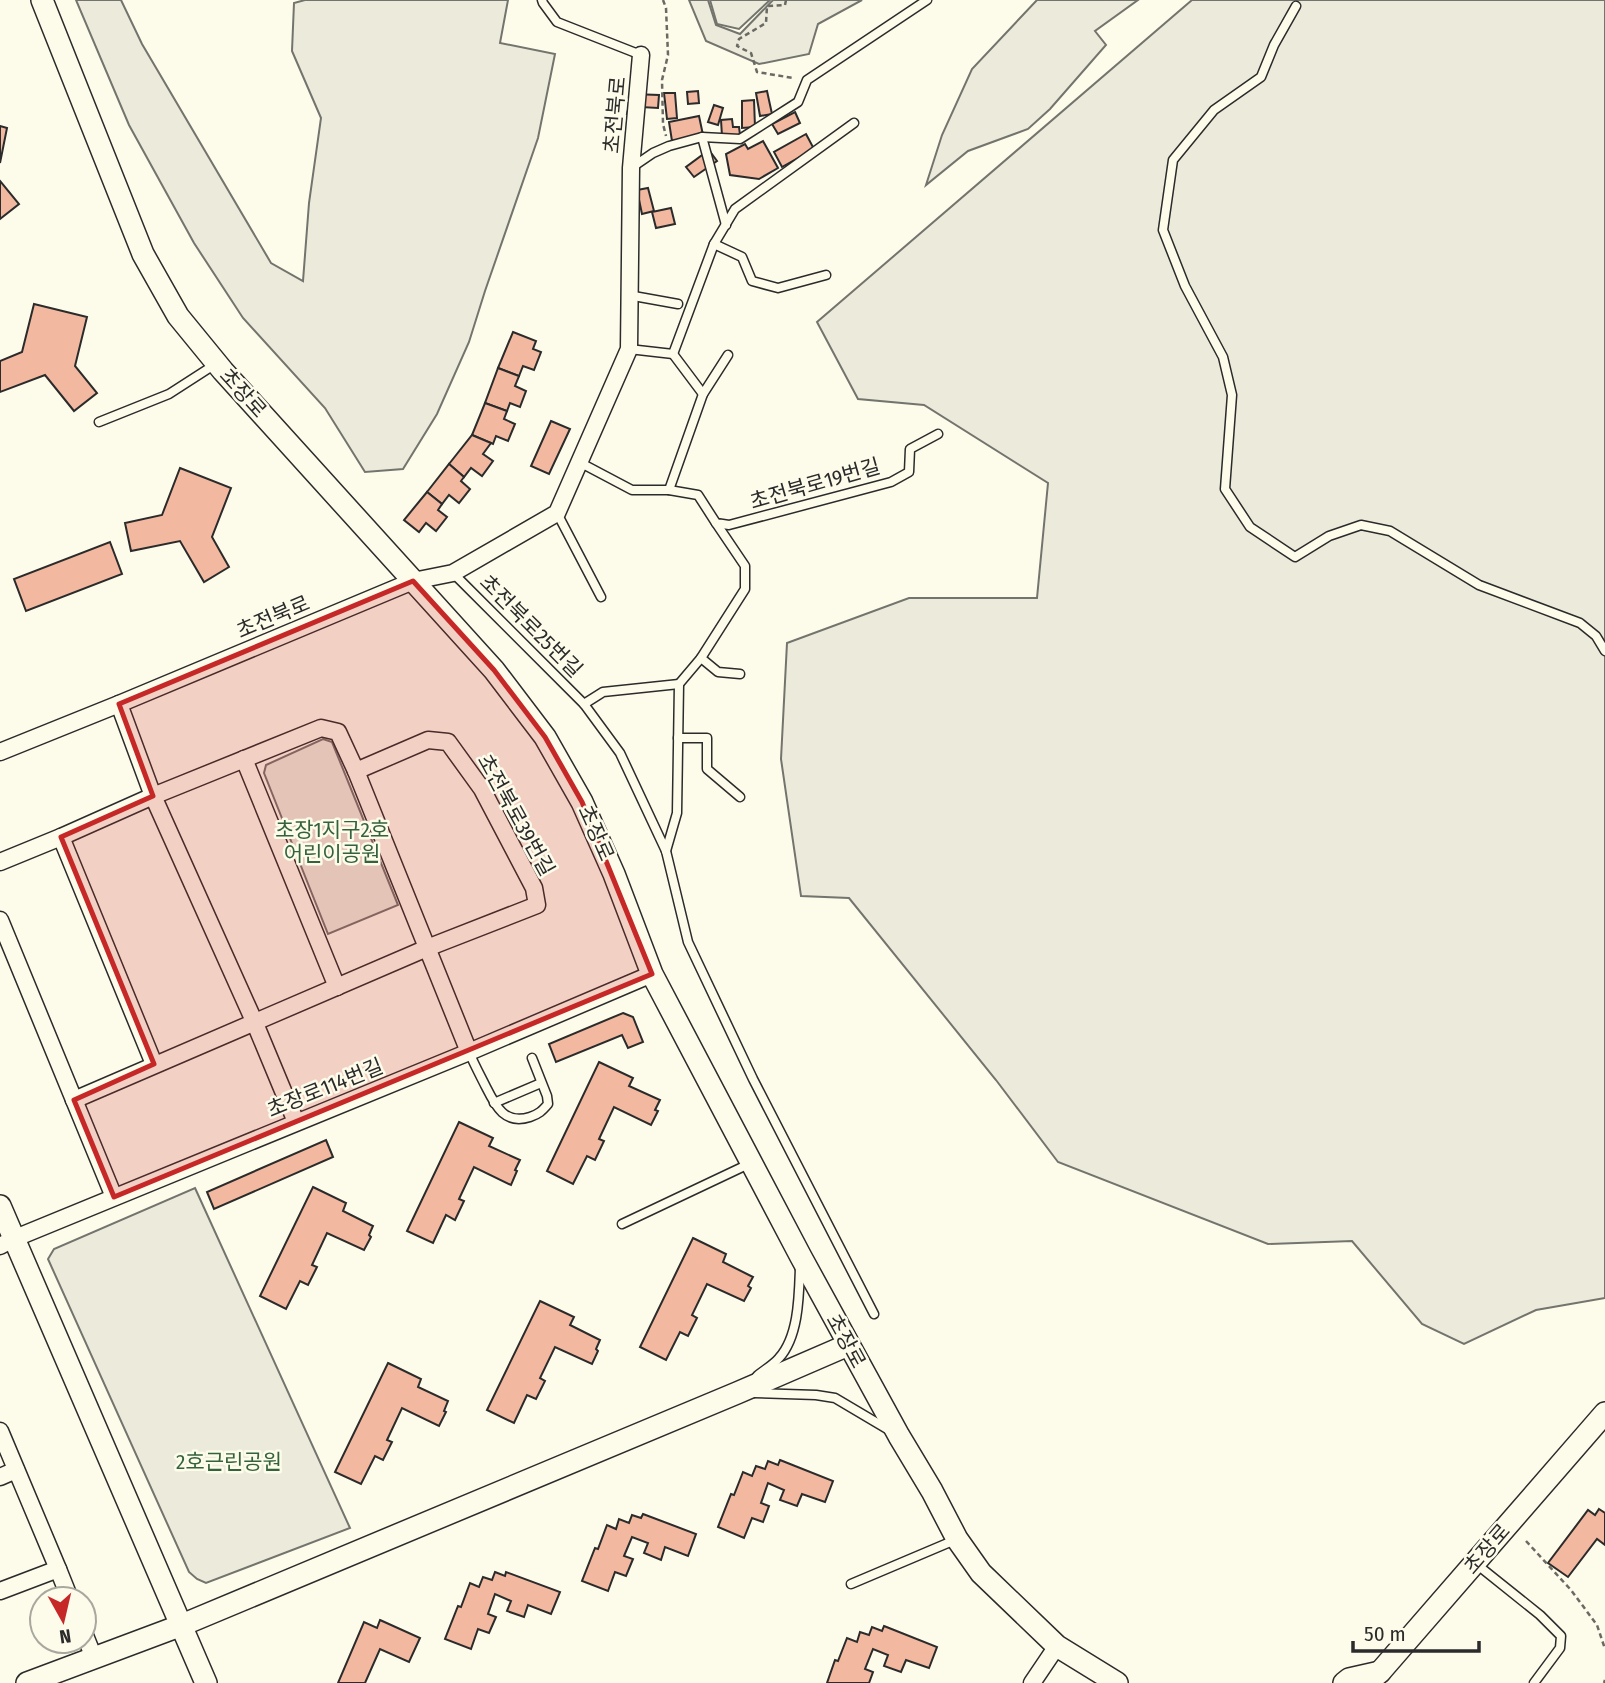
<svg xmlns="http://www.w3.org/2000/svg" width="1605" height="1683" font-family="'Fira Sans Condensed','Noto Sans KR',sans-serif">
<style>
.green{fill:#ecebdb;stroke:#74746e;stroke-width:2}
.building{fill:#f2b8a0;stroke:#2b2b2b;stroke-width:2}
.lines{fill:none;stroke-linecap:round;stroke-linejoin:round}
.lane-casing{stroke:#2b2b2b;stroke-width:11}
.street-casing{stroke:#2b2b2b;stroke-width:19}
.secondary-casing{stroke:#2b2b2b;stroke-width:24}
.path{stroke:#6a6964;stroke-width:2.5;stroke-dasharray:5 3.5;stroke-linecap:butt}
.lane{stroke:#fdfbea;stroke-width:8}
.street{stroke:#fdfbea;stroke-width:16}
.secondary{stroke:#fdfbea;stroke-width:21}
.marked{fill:#c62828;fill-opacity:0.2;stroke:#c62828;stroke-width:5;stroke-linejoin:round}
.labels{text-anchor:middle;stroke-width:5;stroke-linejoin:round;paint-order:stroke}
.street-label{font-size:21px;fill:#2b2b2b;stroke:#fdfbea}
.park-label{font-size:21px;fill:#34623c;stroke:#fdfbea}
</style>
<rect width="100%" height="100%" fill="#fdfbea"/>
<!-- green -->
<g class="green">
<polygon points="76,0 121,0 142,44 271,263 303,281 309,203 321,118 292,51 294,3 305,0 508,0 500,43 555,54 538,138 485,291 469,342 437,414 403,469 365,472 325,408 243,318 194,243 129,125"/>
<polygon points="689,0 708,0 716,25 740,34 773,0 862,0 818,24 809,54 759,64 706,41"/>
<polygon points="710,0 770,0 739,29 717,24"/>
<polygon points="1037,0 1138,0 1095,31 1106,45 1050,109 1028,129 968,151 926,185 942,135 972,69"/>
<polygon points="1192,0 1605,0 1605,1298 1536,1310 1464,1344 1422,1324 1352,1241 1268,1244 1058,1162 996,1080 849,898 801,896 781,759 787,643 909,598 1037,598 1048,483 924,405 858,399 817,322"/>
<polygon points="323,739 332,742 398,905 328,934 264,773 266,765"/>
<polygon points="195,1188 350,1528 206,1583 197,1579 189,1572 48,1259 54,1249"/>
</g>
<!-- building -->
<g class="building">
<polygon points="698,91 699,103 688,104 687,92"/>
<polygon points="767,91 772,114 760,116 756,93"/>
<polygon points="664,93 675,93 677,118 667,119"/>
<polygon points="632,94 659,95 658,108 641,107 640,116 627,114"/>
<polygon points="754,100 755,127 742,128 742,101"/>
<polygon points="714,105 723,108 718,125 708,122"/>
<polygon points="795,112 800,123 778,134 772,124"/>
<polygon points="699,116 703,135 672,141 669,122"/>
<polygon points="732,119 733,127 739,127 740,135 722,136 721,120"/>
<polygon points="0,126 7,128 0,163"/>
<polygon points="806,134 814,149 782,167 774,152"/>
<polygon points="763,141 778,168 759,179 730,175 726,154 745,144 748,149"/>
<polygon points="709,150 717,161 694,177 686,167"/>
<polygon points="0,181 19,204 0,219"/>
<polygon points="648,188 654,211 642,214 637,190"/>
<polygon points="671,208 675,224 656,228 652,212"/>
<polygon points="34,304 87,317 75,366 97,393 74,411 45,375 0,392 0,361 22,352"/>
<polygon points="513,332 536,341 533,349 541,352 534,370 523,366 519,376 498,368"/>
<polygon points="498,368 519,376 515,386 526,391 520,407 510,403 507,411 485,403"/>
<polygon points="485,403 507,411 504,419 515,424 508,441 496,436 493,444 472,435"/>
<polygon points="551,421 570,429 549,474 531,466"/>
<polygon points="472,435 491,443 483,454 493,461 482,476 471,468 464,477 449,464"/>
<polygon points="449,464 464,477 461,481 470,489 459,503 449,495 442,504 427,492"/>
<polygon points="180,468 231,488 212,537 229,567 204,582 180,541 131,551 125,523 162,515"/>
<polygon points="427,492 442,504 438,510 447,517 436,531 426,523 419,532 404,520"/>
<polygon points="110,542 122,574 26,611 14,579"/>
<polygon points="623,1013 633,1017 643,1042 628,1048 622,1035 556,1062 549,1044"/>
<polygon points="599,1062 633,1078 629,1086 660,1100 655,1110 658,1111 651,1125 614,1107 599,1139 604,1141 595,1160 587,1156 573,1184 547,1171"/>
<polygon points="459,1122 493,1138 489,1146 520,1160 515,1170 517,1171 511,1185 474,1167 459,1199 464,1201 455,1220 446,1215 433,1243 407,1231"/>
<polygon points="326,1140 333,1157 214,1209 207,1192"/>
<polygon points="313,1187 346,1203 343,1211 373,1226 369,1235 371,1237 364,1250 327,1233 312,1265 317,1267 308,1285 300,1281 286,1309 260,1296"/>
<polygon points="693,1238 726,1254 723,1262 753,1277 748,1286 751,1288 744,1301 707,1284 692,1315 697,1318 688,1336 680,1332 666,1360 640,1347"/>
<polygon points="540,1301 574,1317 570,1325 600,1340 596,1349 598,1351 592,1364 555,1347 540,1378 545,1381 536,1399 527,1395 514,1423 487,1410"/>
<polygon points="388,1363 421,1379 418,1387 448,1401 444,1411 446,1412 439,1426 402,1408 387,1440 392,1442 383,1460 375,1456 361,1484 335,1472"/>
<polygon points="780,1460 833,1481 825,1502 802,1494 797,1506 780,1500 784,1490 768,1483 761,1503 769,1506 763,1522 752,1518 744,1538 718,1527 731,1494 734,1495 743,1472 752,1476 756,1466 765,1469 768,1461 778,1465"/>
<polygon points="1599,1509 1605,1513 1605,1545 1597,1539 1568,1577 1548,1563 1588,1510 1595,1515"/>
<polygon points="643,1514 696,1534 688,1556 665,1547 661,1560 644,1553 648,1543 632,1537 624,1556 633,1559 626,1576 615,1572 608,1591 582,1581 595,1548 598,1549 607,1525 616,1529 619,1519 629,1523 632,1515 641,1518"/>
<polygon points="495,1572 505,1576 506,1572 560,1592 551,1614 528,1605 524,1617 507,1611 511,1601 495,1594 488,1614 496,1617 489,1633 478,1629 471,1649 445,1639 458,1606 461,1607 470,1583 479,1587 483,1577 492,1580"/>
<polygon points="380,1620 420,1638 409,1662 380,1649 365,1683 338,1683 364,1622 377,1628"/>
<polygon points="884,1626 937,1647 929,1668 906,1660 901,1672 884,1666 888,1655 873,1649 865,1669 873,1672 869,1683 827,1683 835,1660 838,1661 847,1638 857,1642 860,1632 869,1635 872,1627 882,1631"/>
</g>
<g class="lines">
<!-- lane casing -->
<g class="lane-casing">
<g id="lane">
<polyline points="542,0 543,3 557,22 641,55"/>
<polyline points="1296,6 1274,45 1261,77 1214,110 1173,160 1163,230 1185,286 1223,357 1232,395 1225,489 1250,527 1295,557 1329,536 1361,525 1390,531 1479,585 1580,623 1596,636 1605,651"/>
<polyline points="702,137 726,225"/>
<polyline points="631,168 653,153 669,146 702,137 740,139 798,102 807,80 927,0"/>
<polyline points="714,244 742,257 752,281 778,288 826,275"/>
<polyline points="628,295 678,304"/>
<polyline points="629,349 673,354 714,244 735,209 854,123"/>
<polyline points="673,354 703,394"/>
<polyline points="99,422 169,394 214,365"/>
<polyline points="579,462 632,490 669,490 698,495 716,523 729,525 891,482 909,472 910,449 938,434"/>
<polyline points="669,490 703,394 728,355"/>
<polyline points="557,513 601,597"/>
<polyline points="453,573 584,704 620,753 666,851 688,942 753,1079 874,1314"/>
<polyline points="701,658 718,672 740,674"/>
<polyline points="584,704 603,692 679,684"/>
<polyline points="678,738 707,738 707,769 740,797"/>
<polyline points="666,851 677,813 679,684 701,658 745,589 745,566 716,523"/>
<path d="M 469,1052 C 474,1064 480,1075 486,1087 C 496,1107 505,1125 530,1117 C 539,1114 542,1111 548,1104 L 547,1096 L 532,1058"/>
<polyline points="494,1103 541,1083"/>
<polyline points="622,1224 751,1163"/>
<path d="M 757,1376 C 764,1370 773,1365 779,1358 C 799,1336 799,1295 800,1267"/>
<polyline points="754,1393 816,1395 835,1398 889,1430"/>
<polyline points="1475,1563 1540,1615 1561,1636 1560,1648 1534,1683"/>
<polyline points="851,1584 955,1540"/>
</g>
</g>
<!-- street casing -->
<g class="street-casing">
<g id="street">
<polyline points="119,704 153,796 254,1021 296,1122"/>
<polyline points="0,752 119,704 413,581 453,573 557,513 629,349 631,168 641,55"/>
<polyline points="244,759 337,987"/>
<polyline points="61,837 154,1064"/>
<polyline points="0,862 61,837 153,796 321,728 338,732 356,771 469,1052"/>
<polyline points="0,920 114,1197"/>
<polyline points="74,1100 427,948 537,905 534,888 482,789 448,742 428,740 356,771"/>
<polyline points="0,1246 13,1239 469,1052 652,974"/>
<polyline points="0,1431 58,1569 0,1591"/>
<polyline points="0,1477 16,1470"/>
<polyline points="58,1569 70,1599"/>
<polyline points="84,1633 94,1658"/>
<polyline points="1032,1683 1057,1646"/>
</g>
</g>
<!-- secondary casing -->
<g class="secondary-casing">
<g id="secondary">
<polyline points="42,0 143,254 178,316 223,371 494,670 545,737 582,802 614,874 652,974 801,1257 899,1436 932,1491 957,1539 981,1573 1057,1646 1117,1683"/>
<polyline points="0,1206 206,1683"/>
<polyline points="27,1683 182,1625 737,1393 848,1345"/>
<polyline points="1344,1683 1349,1679 1380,1672"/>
<polyline points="1367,1683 1380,1672 1605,1413"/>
</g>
</g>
<!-- path -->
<g class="path">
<polyline points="663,0 666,8 668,55 662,80 663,124 666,136"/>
<polyline points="786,0 785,5 767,6 766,23 739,39 737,46 751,53 757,72 793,78"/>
<polyline points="1526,1541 1571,1590 1597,1625 1605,1649"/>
<polyline points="1604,1683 1605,1680"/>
</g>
<!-- lane -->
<use href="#lane" class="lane"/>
<!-- street -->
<use href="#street" class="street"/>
<!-- secondary -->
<use href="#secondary" class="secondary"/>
</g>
<!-- marked area -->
<path class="marked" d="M 413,581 L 494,670 L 545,737 L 582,802 L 652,974 L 114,1197 L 74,1100 L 154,1064 L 61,837 L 153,796 L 119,704 Z"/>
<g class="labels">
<!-- street labels -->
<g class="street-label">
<text transform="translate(615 115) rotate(-85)" y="7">초전북로</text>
<text transform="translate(243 393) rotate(48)" y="7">초장로</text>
<text transform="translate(815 484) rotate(-16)" y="7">초전북로19번길</text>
<text transform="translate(273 617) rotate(-23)" y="7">초전북로</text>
<text transform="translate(531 626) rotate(45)" y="7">초전북로25번길</text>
<text transform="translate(516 815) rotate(61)" y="7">초전북로39번길</text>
<text transform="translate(596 833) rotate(66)" y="7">초장로</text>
<text transform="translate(325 1088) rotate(-22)" y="7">초장로114번길</text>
<text transform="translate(846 1341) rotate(61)" y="7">초장로</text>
<text transform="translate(1487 1549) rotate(-49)" y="7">초장로</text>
</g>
<!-- park labels -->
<g class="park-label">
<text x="332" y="837">초장1지구2호<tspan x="332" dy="24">어린이공원</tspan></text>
<text x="229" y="1469">2호근린공원</text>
</g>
</g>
<!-- north arrow -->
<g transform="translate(63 1620) rotate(172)"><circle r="33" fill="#fdfbea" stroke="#a9a89e" stroke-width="2"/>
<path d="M0-5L12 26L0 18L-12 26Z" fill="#c62828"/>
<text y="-10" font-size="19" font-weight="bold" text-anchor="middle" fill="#2b2b2b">N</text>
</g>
<!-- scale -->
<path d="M1353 1641v10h126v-10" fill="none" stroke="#2b2b2b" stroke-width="3.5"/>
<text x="1364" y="1641" font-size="21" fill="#2b2b2b" stroke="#fdfbea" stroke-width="5" paint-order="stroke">50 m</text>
</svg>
